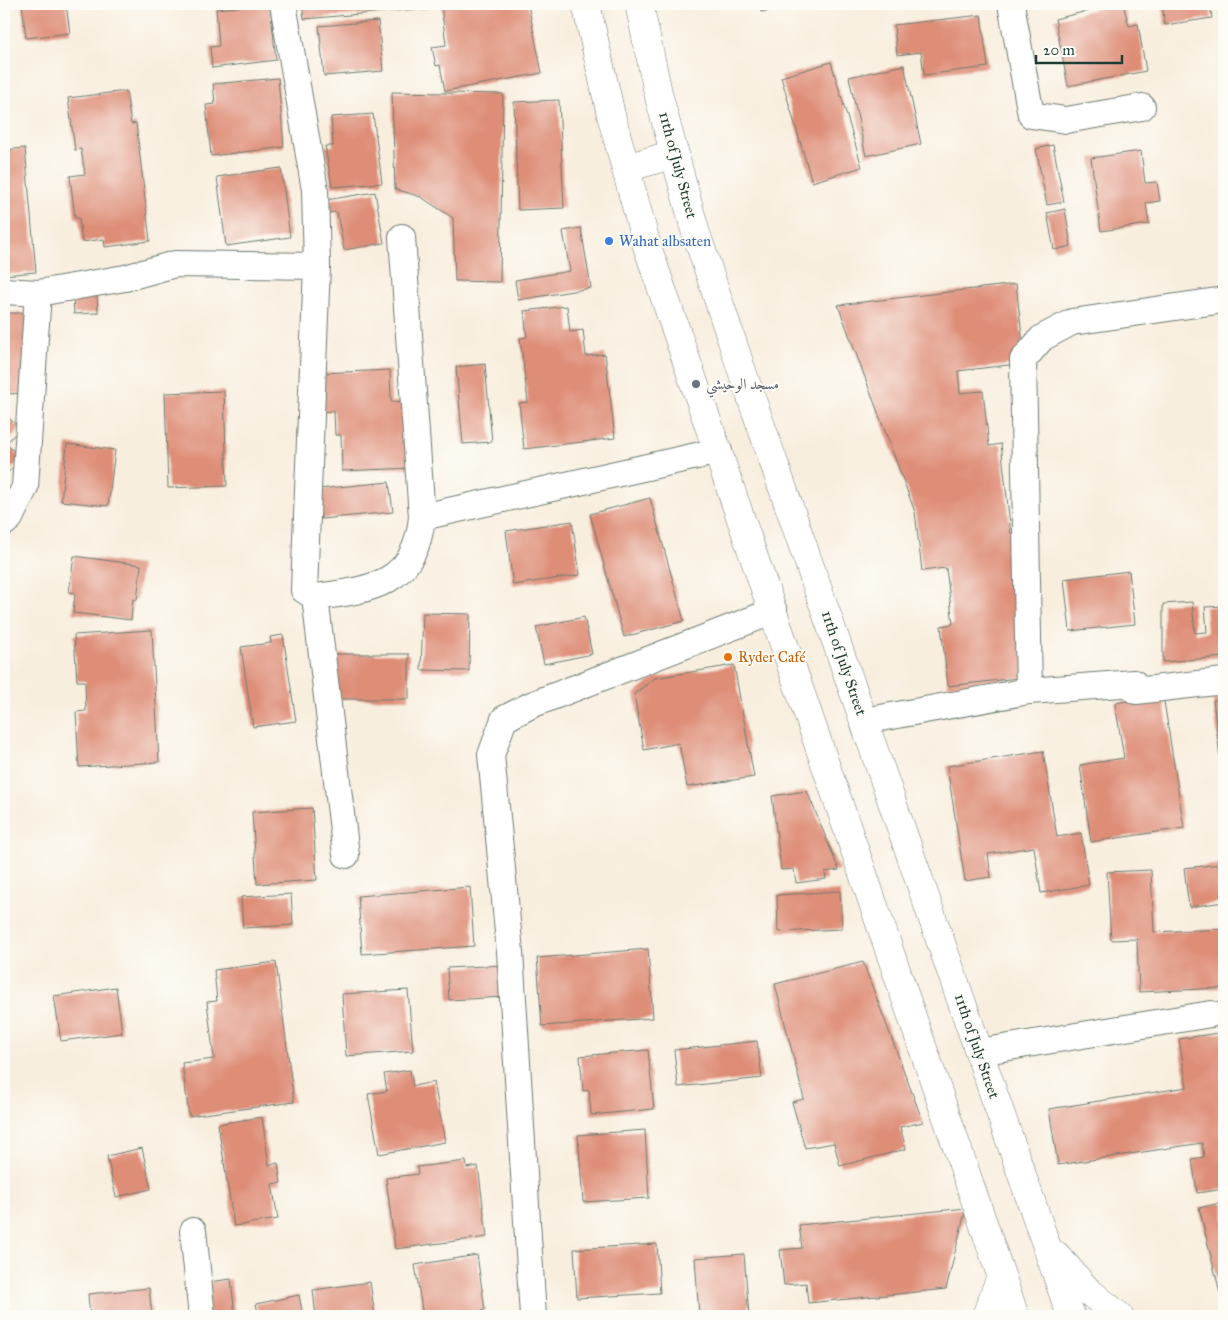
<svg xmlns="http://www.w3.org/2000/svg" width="1228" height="1320" font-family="'IM FELL Great Primer',Amiri,serif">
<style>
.building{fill:#de8d77}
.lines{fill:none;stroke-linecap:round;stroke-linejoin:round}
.minor-casing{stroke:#6b7b70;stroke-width:28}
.trunk-casing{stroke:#6b7b70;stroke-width:29}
.minor{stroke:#fff;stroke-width:26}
.trunk{stroke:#fff;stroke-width:28}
.shop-dot{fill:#3f7fe0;stroke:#fdfcf7;stroke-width:2}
.worship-dot{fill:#6b7280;stroke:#fdfcf7;stroke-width:2}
.food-dot{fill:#e8710a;stroke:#fdfcf7;stroke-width:2}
.labels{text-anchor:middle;stroke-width:4;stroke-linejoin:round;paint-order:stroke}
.street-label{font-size:15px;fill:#1f3d34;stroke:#fdfcf7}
.shop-label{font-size:15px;fill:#366cbe;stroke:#fdfcf7;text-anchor:start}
.worship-label{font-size:15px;fill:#5b616d;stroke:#fdfcf7;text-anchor:start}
.food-label{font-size:15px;fill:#c56008;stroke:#fdfcf7;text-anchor:start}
</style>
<rect width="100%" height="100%" fill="#fdfcf7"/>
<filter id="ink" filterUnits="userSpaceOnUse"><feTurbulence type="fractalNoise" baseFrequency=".02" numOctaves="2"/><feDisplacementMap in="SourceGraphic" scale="10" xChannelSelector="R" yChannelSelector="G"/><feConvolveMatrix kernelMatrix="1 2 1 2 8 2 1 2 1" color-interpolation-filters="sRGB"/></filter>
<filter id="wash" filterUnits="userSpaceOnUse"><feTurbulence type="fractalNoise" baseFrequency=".0096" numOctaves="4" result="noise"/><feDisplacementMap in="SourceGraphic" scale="20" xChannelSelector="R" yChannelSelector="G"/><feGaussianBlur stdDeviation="1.12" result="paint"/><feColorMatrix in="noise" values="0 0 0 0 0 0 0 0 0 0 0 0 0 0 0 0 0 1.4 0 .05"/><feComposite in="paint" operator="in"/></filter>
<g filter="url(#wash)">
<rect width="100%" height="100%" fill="#f8eede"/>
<g id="blocks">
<!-- building -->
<g class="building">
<polygon points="22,4 66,4 70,33 26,38"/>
<polygon points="267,4 270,4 276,60 212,68 210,47 219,46 216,9"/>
<polygon points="302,4 428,4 429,8 304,19"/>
<polygon points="441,4 528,4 542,73 445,91 440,65 436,66 432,47 446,45"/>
<polygon points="760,4 805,4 805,5 761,12"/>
<polygon points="1116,4 1123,4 1129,26 1138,24 1146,71 1068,86 1055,19"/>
<polygon points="1162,4 1210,4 1212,18 1165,25"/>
<polygon points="981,15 988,67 924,75 921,52 897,55 894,25"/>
<polygon points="378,21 383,71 324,76 319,26"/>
<polygon points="831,62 862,167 812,182 781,77"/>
<polygon points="904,65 921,144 866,156 849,77"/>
<polygon points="278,78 284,147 211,156 206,105 215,104 213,84"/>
<polygon points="126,91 131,124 136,123 150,241 105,247 104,239 82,242 79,218 75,218 70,176 85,174 81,149 75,150 68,98"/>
<polygon points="392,92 503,94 500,282 455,281 453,218 421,197 395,189"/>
<polygon points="559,100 564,208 518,210 514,102"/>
<polygon points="373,114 382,183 332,187 325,146 333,146 331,117"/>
<polygon points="1053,145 1064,202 1047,205 1036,149"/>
<polygon points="25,148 36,272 4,275 4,150"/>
<polygon points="1141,151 1145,183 1157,182 1160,201 1146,203 1149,224 1101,231 1091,158"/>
<polygon points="281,168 290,237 226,246 217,177"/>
<polygon points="375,192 384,243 344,250 337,212 328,213 326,200"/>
<polygon points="1065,209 1071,246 1054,250 1047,213"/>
<polygon points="581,228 591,288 518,300 515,280 570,271 563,231"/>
<polygon points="1016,284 1025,363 958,371 960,393 983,391 989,446 1001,444 1011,534 1022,533 1027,677 948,686 941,626 953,624 946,568 922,571 915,512 838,305"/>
<polygon points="97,293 98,313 74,314 73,295"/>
<polygon points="567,306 570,332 583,330 586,356 605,354 615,438 524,449 519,403 528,402 520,338 527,337 524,311"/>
<polygon points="4,313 28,313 30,393 4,394"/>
<polygon points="485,364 492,442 463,444 456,367"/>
<polygon points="390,370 391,402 411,401 413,468 342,471 341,435 335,435 334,411 321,412 320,373"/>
<polygon points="224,391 227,486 168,488 165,393"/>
<polygon points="4,414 20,428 6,444 22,458 4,477"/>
<polygon points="67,444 115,450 108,506 61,501"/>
<polygon points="389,482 393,512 321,519 318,489"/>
<polygon points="650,498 684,621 624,637 590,514"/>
<polygon points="572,521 580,575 513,585 506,531"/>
<polygon points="74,556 141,565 137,600 133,599 131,620 73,613 75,593 69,592"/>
<polygon points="1129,571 1135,624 1070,631 1064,579"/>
<polygon points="1192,602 1195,633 1207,632 1205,607 1224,606 1224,657 1163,662 1163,604"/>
<polygon points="423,613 470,614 469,671 421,670"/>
<polygon points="584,617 592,654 544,664 536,627"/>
<polygon points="152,630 159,762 79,767 76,712 86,711 85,681 77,681 74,635"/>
<polygon points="283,635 296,721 253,727 241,647 271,643 270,637"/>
<rect x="333" y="654" width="76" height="45"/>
<polygon points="734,665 754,777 687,787 679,743 644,750 634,694 655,678"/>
<polygon points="1163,695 1184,828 1091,842 1080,765 1124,758 1115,703"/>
<polygon points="1224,699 1224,774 1222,774 1213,700"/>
<polygon points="1043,751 1057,837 1081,833 1089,885 1041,893 1034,847 988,854 991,877 965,881 947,766"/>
<polygon points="807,791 839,870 825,872 826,879 796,883 794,869 781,870 772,796"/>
<polygon points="312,808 317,880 257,884 252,812"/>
<polygon points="1221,864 1224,902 1189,907 1184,868"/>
<polygon points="1151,870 1154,932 1224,929 1224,988 1139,992 1137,939 1111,940 1107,872"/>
<polygon points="470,887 474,946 362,954 358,896"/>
<polygon points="840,891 842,929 778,932 777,895"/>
<polygon points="291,894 293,925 243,928 241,897"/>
<polygon points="648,949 653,1018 542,1026 537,958"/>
<polygon points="276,962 294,1102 189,1116 182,1063 214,1059 207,1002 217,1001 214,970"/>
<polygon points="863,962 923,1122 900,1127 906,1149 840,1166 834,1143 805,1148 792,1102 804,1099 775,984"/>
<polygon points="503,965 504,997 449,1000 447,968"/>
<polygon points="116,987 122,1033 61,1041 54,996"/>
<polygon points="408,990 413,1051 346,1056 342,994"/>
<polygon points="1224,1032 1224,1189 1197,1193 1192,1159 1204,1157 1202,1143 1058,1165 1049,1109 1187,1087 1179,1039"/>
<polygon points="757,1041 762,1078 678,1087 674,1050"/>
<polygon points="648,1050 654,1109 591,1115 589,1090 583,1091 580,1056"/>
<polygon points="410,1070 413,1086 434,1082 445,1142 379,1154 368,1094 387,1091 384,1074"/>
<polygon points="262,1117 269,1165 278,1163 281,1183 272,1184 278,1219 234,1226 218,1124"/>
<polygon points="645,1130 649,1198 583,1202 578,1135"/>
<polygon points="142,1148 151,1189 116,1197 107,1156"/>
<polygon points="466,1161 467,1168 478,1166 487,1237 395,1249 386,1178 418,1174 417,1167"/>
<polygon points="1224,1202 1224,1309 1199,1208"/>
<polygon points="966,1208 946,1289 808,1303 806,1283 784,1285 780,1250 802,1248 799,1225"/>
<polygon points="657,1244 660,1293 577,1298 574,1249"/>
<polygon points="744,1254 749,1316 699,1316 695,1258"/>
<polygon points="477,1255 485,1310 447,1316 423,1316 415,1265"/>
<polygon points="231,1279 235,1316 205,1316 201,1283"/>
<polygon points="370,1282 375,1316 316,1316 313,1290"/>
<polygon points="149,1288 152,1316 90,1316 88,1294"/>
<polygon points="299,1295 303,1316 259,1316 256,1304"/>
</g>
</g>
</g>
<g filter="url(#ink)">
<use href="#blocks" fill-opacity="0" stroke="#6b7b70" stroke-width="1"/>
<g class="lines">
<!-- minor casing -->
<g class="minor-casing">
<g id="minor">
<polyline points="283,4 315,190 317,266 304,590 315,597 346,855"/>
<polyline points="1011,4 1031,115 1066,120 1142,107"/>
<polyline points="4,291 38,293 25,487 10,518 4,523"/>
<polyline points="38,293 125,278 175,264 317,266"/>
<polyline points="422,517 719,451"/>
<path d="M 315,597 C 372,590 416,584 422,517 L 402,237"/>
<polyline points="1029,691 1023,360 1042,338 1072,322 1224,300"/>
<polyline points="864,721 1029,691 1134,683 1136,691 1224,681"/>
<polyline points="979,1052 1211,1014"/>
<polyline points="193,1231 202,1316"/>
<polyline points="533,1316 510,952 491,755 504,719 531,705 774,611"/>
</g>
</g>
<!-- trunk casing -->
<g class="trunk-casing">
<g id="trunk">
<polyline points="586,4 611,115 647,246 1015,1316"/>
<polyline points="639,4 659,97 695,230 743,374 1071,1316"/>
<polyline points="626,168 675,154"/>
<polyline points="1056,1255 1088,1291 1119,1316"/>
<polyline points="986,1316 1001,1276"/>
</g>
</g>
<!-- minor -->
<use href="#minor" class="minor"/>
<!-- trunk -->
<use href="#trunk" class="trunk"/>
</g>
</g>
<!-- markers -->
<circle class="shop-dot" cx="609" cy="241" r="5"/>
<circle class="worship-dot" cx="696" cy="384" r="5"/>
<circle class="food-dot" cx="728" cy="657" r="5"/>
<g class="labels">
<!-- street labels -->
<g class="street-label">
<text transform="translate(678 165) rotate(75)" y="5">11th of July Street</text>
<text transform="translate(844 663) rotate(71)" y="5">11th of July Street</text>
<text transform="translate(977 1046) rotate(71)" y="5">11th of July Street</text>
</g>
<!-- shop labels -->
<g class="shop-label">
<text x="619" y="246">Wahat albsaten</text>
</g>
<!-- worship labels -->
<g class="worship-label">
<text x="706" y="389">مسجد الوحيشي</text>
</g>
<!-- food labels -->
<g class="food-label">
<text x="738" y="662">Ryder Café</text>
</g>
</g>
<!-- margin -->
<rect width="1228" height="1320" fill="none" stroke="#fdfcf7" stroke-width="20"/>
<!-- scale -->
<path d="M1036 55v8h86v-8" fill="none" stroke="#1f3d34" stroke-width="2.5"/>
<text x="1043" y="55" font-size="15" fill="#1f3d34" stroke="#fdfcf7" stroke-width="4" paint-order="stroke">20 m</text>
</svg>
